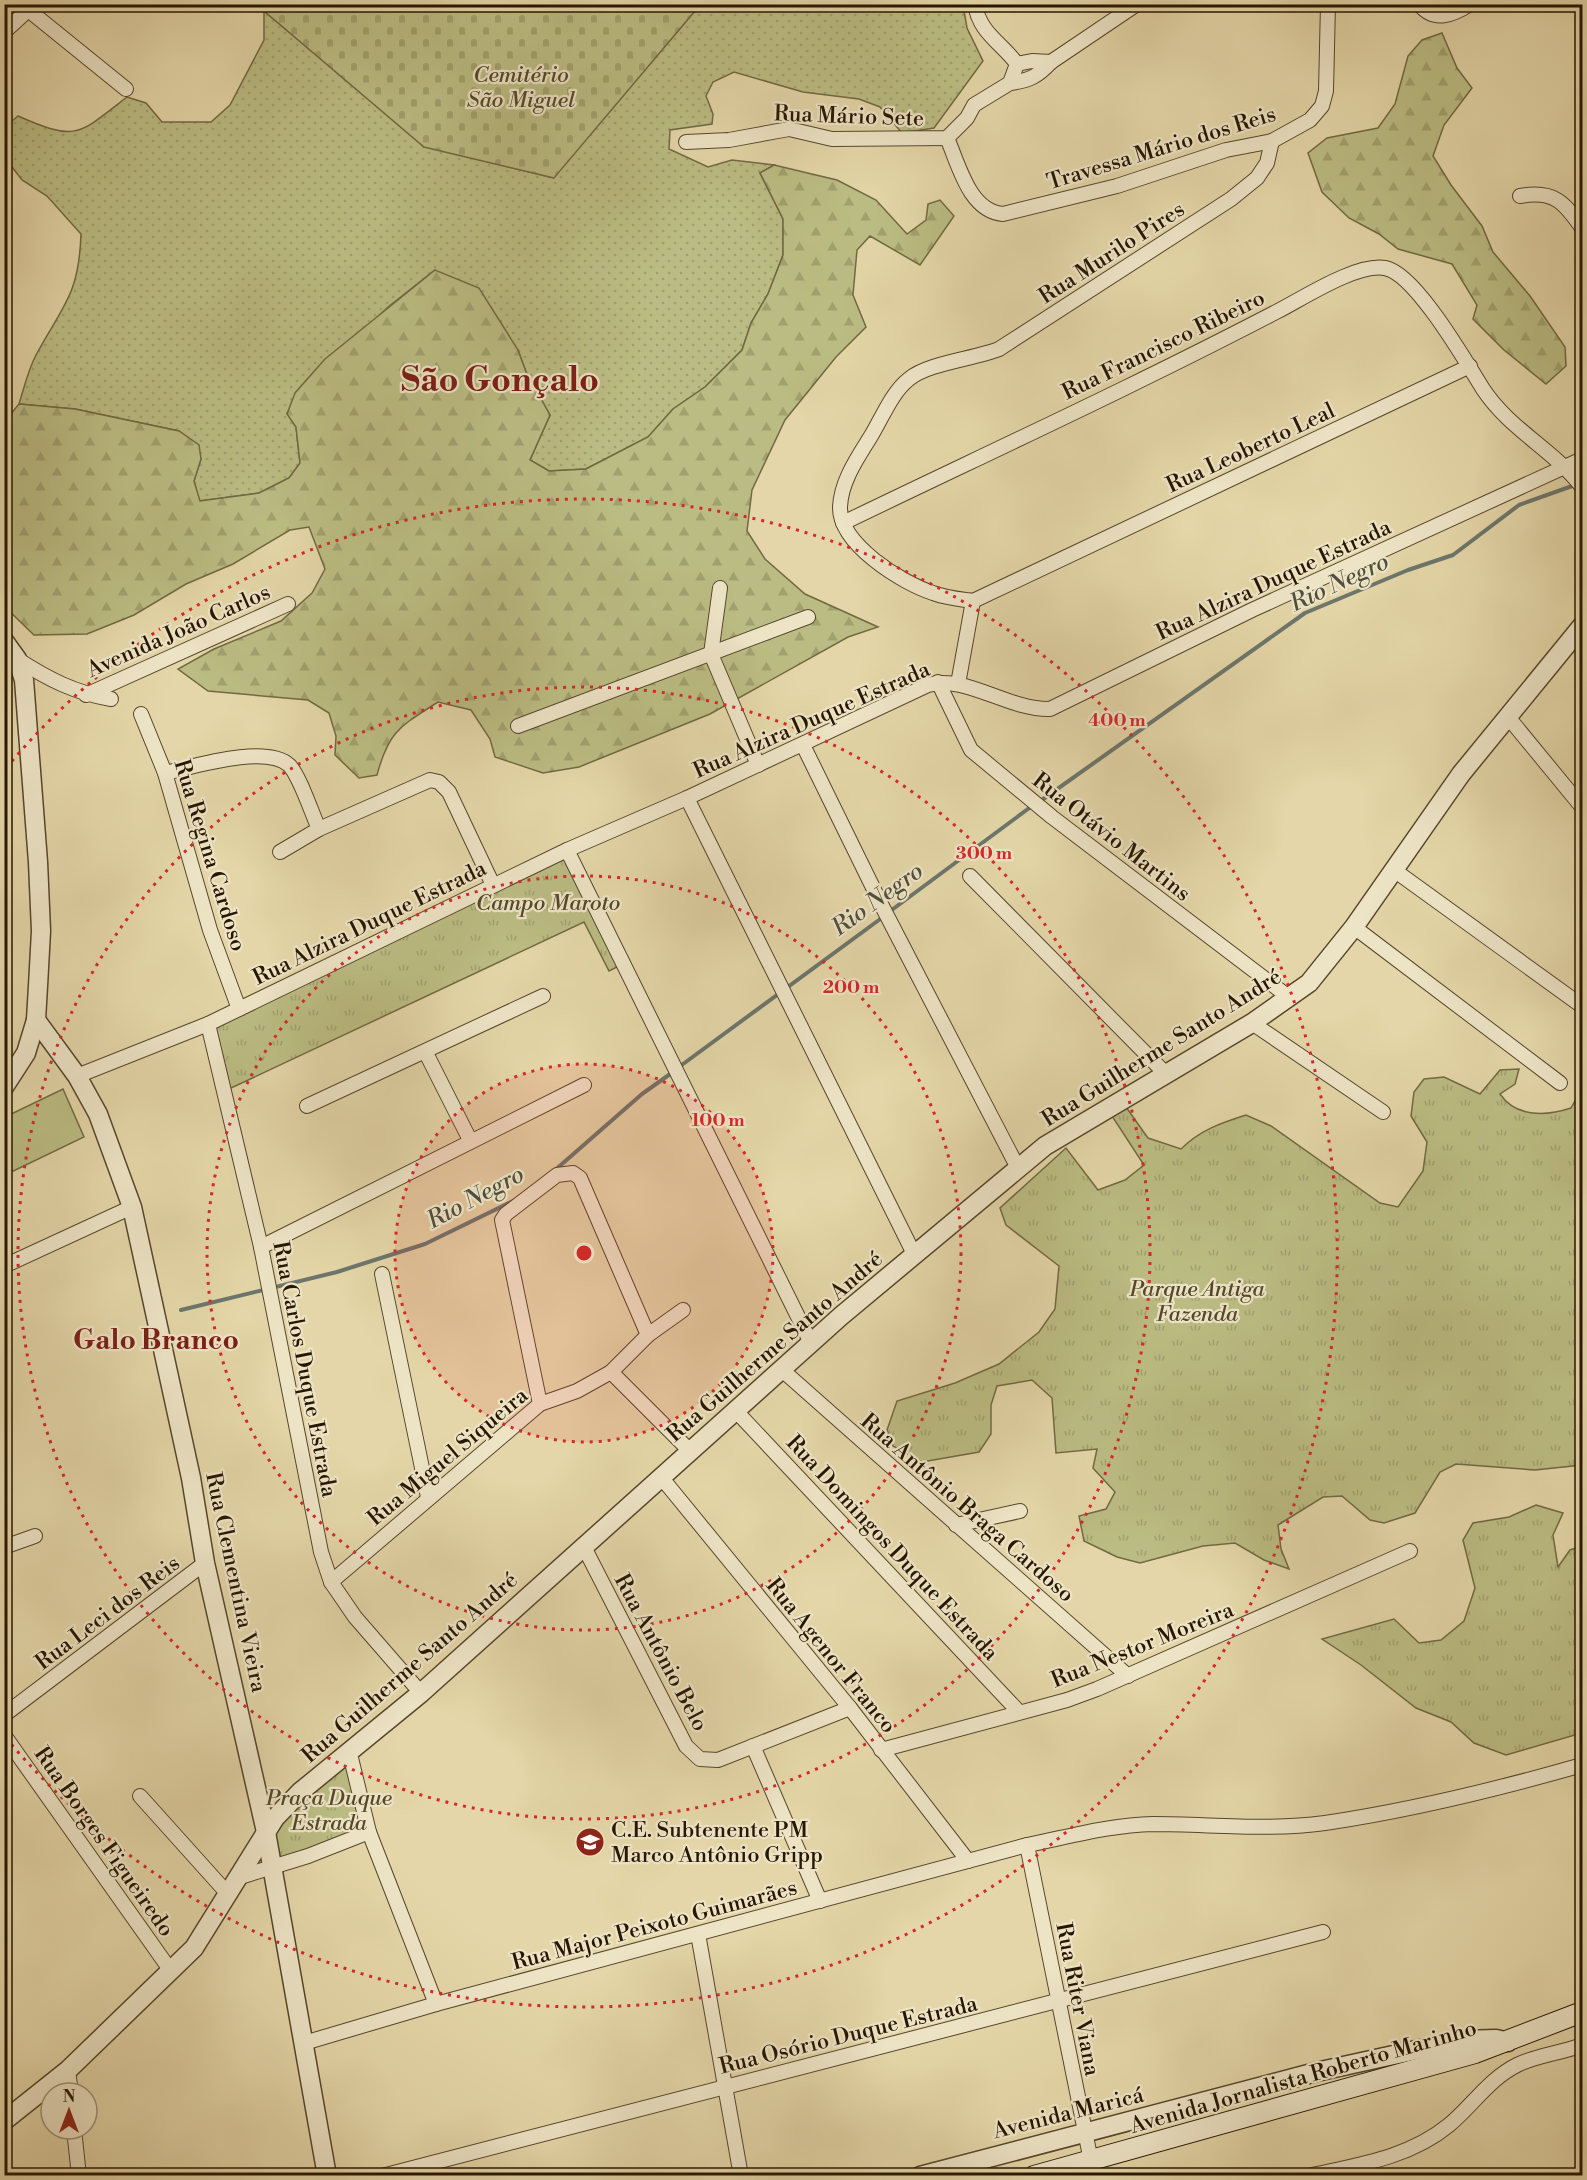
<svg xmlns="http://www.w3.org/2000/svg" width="1587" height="2180" font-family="'Libre Bodoni',serif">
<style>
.grass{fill:url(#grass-dots);stroke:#716942;stroke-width:1.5}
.forest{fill:url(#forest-firs);stroke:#716942;stroke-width:1.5}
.cemetery{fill:url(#cemetery-stones);stroke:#716942;stroke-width:1.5}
.park{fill:url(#park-tufts);stroke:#716942;stroke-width:1.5}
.pitch{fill:#bbbc83;stroke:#716942;stroke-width:1.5}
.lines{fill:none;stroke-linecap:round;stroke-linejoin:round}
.stream{stroke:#6c766c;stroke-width:4}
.minor-casing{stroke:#56462b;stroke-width:16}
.tertiary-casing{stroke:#56462b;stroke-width:21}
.secondary-casing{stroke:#271601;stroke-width:22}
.minor{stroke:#ede4c6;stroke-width:14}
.tertiary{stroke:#ede4c6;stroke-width:18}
.secondary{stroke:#ede4c6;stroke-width:20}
.ring{fill:none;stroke:#d62828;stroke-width:3;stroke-dasharray:3 6}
.labels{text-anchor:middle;stroke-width:4.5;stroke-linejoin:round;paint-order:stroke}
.park-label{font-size:22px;font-style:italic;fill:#534828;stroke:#ede4c6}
.street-label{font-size:22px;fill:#271601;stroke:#ede4c6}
.poi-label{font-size:22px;fill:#271601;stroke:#ede4c6;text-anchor:start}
.water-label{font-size:24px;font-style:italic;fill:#4f4e3f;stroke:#ede4c6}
.district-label{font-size:28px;font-weight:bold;fill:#7a1f14;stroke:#ede4c6}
.town-label{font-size:34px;font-weight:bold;fill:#7a1f14;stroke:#ede4c6}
.centre{fill:#d62828;stroke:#ede4c6;stroke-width:3}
.ring-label{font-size:18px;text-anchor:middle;font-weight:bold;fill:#d62828;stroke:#ede4c6;stroke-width:4.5;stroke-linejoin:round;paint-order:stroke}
</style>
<defs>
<pattern id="grass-dots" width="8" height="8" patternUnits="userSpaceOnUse" patternTransform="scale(1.5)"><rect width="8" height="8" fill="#bbbc83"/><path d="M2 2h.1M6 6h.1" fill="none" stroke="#a1a16f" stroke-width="1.8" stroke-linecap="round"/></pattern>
<pattern id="forest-firs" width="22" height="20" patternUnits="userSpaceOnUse" patternTransform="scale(1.5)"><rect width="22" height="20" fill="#bbbc83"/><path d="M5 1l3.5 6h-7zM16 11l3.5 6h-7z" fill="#a1a16f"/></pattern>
<pattern id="cemetery-stones" width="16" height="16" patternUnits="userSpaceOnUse" patternTransform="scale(1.5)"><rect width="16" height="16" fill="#bbbc83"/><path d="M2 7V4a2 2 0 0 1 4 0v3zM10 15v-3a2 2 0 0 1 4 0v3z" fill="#a1a16f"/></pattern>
<pattern id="park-tufts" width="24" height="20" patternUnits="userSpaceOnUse" patternTransform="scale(1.5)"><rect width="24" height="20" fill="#bbbc83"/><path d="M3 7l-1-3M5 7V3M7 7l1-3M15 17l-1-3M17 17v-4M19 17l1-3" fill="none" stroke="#a1a16f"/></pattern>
</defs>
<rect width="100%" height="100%" fill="#e4d6a8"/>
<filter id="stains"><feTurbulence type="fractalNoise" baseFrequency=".00333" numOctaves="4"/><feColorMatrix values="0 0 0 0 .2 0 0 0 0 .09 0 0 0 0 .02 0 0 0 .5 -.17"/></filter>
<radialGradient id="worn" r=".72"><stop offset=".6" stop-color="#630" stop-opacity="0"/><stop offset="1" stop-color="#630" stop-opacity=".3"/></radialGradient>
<!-- grass -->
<path class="grass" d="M 700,5 L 963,5 L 967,28 L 983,61 L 934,128 L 902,133 L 880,107 L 859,99 L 803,92 L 734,72 L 713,82 L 706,96 L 713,114 L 712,124 L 670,130 L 669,149 L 708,167 L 732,160 L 774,165 L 760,173 L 783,219 L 783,255 L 768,294 L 751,323 L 742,350 L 705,387 L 673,409 L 648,437 L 586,469 L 549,471 L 530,460 L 550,415 L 526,372 L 518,350 L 435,270 L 388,307 L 363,331 L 287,413 L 296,427 L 300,463 L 289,478 L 259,493 L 199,501 L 194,481 L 201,459 L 179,431 L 75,409 L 19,404 C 24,388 28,370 36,355 C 63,305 79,295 81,234 L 47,196 L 22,180 L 5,158 L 7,125 L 18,116 C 77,142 78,135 127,97 L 146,103 L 162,122 L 211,122 L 230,105 L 264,40 L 264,11 L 424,146 L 553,178 Z"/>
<!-- forest -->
<g class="forest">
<polygon points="1442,33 1457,68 1472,88 1444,125 1433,156 1451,185 1482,226 1493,252 1530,296 1565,347 1566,366 1546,384 1504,350 1473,319 1477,305 1452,264 1398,249 1379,234 1349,218 1322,192 1308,153 1327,138 1378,128 1395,104 1408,56 1422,40"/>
<path d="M 774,165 L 837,180 L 876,200 L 907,234 L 926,220 L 928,204 L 940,200 L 954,216 L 920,265 L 870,236 L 857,250 L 853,295 L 866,327 L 836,357 L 785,420 L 752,490 L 747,531 L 765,559 L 805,594 L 878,627 L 848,637 L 710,714 L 579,767 L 543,773 L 495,757 L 490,739 L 471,710 L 438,702 C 401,726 389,730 377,775 L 359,778 L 335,755 L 336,736 L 329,713 L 308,700 L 208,691 L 178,669 L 214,649 L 281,621 L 312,593 L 325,569 L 309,527 L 290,530 L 233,564 L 186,584 L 134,615 L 87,634 L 34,635 L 5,607 L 4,503 L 7,497 L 4,495 L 5,421 L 19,404 L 75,409 L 179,431 L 199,445 L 201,459 L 194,481 L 200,501 L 259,493 L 289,478 L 300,463 L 296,427 L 287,414 L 295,393 L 325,359 L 435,270 L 479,288 L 518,350 L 526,372 L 550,415 L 530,460 L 549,471 L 586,469 L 648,437 L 673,409 L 705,387 L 742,350 L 751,323 L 768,294 L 783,255 L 783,219 L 760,173 Z"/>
</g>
<!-- cemetery -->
<polygon class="cemetery" points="270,5 270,4 700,5 554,178 424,147 264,11"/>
<!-- park -->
<g class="park">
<polygon points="566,856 621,965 609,971 584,922 229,1089 213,1027"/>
<path d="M 1519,1069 L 1515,1084 L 1500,1094 C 1516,1118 1547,1116 1571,1108 L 1582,1088 L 1582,1465 L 1535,1470 L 1456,1464 L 1440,1472 L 1415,1513 L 1384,1523 L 1370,1520 L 1342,1496 L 1323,1497 L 1278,1525 L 1281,1549 L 1289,1569 L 1264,1560 L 1235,1543 L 1203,1546 L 1140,1563 L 1117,1557 L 1084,1541 L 1079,1516 L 1106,1509 L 1115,1492 L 1093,1468 L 1097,1449 L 1056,1453 L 1052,1398 L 1032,1380 L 997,1386 L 991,1405 L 991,1434 L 979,1452 L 922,1462 L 893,1446 L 887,1430 L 897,1401 L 955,1383 L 999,1364 L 1039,1332 L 1055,1309 L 1059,1266 L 1006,1225 L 1000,1208 L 1066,1148 L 1098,1190 L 1125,1180 L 1144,1165 L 1112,1116 L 1126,1107 L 1148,1138 L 1181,1149 C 1200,1130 1221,1123 1246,1115 L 1271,1126 L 1380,1203 L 1398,1207 L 1423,1171 L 1427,1142 L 1411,1116 L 1414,1092 L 1424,1079 L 1444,1077 L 1480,1094 L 1500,1070 Z"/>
<polygon points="1536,1505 1563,1513 1553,1535 1558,1567 1570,1550 1582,1546 1582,1733 1506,1755 1474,1743 1451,1722 1416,1708 1361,1665 1322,1639 1394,1619 1419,1643 1441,1640 1464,1621 1475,1588 1463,1540 1473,1523 1509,1517"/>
<polygon points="349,1750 368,1829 273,1868 273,1822"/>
</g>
<!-- pitch -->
<polygon class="pitch" points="63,1089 84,1137 5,1175 5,1117"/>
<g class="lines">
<!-- stream -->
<g class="stream">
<polyline points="1039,802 1305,613 1408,570 1453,555 1519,505 1575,485"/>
<polyline points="889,912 1032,806"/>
<polyline points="679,1067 883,917"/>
<polyline points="554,1171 642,1094 673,1072"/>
<polyline points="181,1310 337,1272 425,1244 515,1200"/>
</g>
<!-- minor casing -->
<g class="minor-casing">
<g id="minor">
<polyline points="21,4 126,89"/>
<path d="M 975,4 C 979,33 1002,43 1017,64"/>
<path d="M 1419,4 C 1434,23 1453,15 1470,4"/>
<polyline points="4,32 28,10"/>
<path d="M 1010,83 C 1029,81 1038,76 1051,62"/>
<path d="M 947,138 C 959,165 969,211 1003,214 L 1117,186 L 1226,150 L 1272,141 L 1310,120 L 1322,106 L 1326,91 L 1328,4"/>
<polyline points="686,142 729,140 789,129 832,139 947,138 967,118 974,105 1010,83 1017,64 1032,61 1051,62 1137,4"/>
<path d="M 1520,196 C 1554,190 1564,202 1582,228"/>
<path d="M 843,523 C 988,453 1134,386 1276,312 C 1302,299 1356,263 1385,268 C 1415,273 1466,362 1483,389 C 1510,430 1554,450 1582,487"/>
<polyline points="720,588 711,654 758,765"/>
<path d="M 973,601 C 959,599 946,598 933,593 C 902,583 839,544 840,507 C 841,481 858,457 871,436 C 882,418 892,392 909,379 C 928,363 974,359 999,349 L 1231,199 L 1257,178 L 1267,163 L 1272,141"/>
<polyline points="973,601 1470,366"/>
<path d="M 17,659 C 48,679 75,693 111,699"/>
<polyline points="938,682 971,750 1052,817 1290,998"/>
<polyline points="958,684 973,601"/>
<polyline points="86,695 288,604"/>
<polyline points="141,714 165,773 210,930 239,1009"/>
<polyline points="1508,717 1582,807"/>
<polyline points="518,726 808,617"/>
<polyline points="803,745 884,910 1018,1168"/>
<path d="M 165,773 C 193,767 265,744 289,765 C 300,776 312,814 319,829"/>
<polyline points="687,798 915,1256"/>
<polyline points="567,850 811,1343"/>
<polyline points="280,852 319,829 430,780 439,782 449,792 493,885"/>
<polyline points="1394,870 1582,1006"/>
<polyline points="970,876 1165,1073"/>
<polyline points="1354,927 1560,1083"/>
<polyline points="1252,1023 1383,1112"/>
<polyline points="208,1024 261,1247 321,1552 331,1582 355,1617 421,1693"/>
<polyline points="426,1053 470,1140"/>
<path d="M 77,1076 L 208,1024 L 567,850 L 687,798 L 928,685 C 965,674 1008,710 1050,709 L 1252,610 L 1582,459"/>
<polyline points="307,1106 543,996"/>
<polyline points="261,1247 584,1085"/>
<polyline points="4,1266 132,1207"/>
<polyline points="382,1274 428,1497"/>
<polyline points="781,1369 1128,1676"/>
<polyline points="611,1372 690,1451"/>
<polyline points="540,1404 502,1220 506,1214 557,1175 573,1173 580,1178 648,1335"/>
<polyline points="735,1410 1019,1712"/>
<polyline points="661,1477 850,1708 968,1861"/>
<polyline points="956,1525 1020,1511"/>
<polyline points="4,1547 35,1536"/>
<polyline points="584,1547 686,1746 700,1759 718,1760 850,1708"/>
<polyline points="331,1582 540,1404 577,1391 611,1372 648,1335 683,1310"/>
<polyline points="4,1715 205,1563"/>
<polyline points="4,1735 171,1971"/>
<polyline points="753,1746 820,1901"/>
<polyline points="349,1750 369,1832 436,2004"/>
<polyline points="881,1750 1067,1700 1097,1689 1410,1551"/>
<polyline points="140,1796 228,1894"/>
<polyline points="1027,1845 1091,2161"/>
<polyline points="240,1877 308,1856 369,1832"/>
<polyline points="698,1934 741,2176"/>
<path d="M 304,2043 L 436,2004 L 1027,1845 C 1068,1837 1110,1825 1153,1824 C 1210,1824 1268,1831 1325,1823 C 1412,1810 1498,1789 1582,1765"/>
<polyline points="68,2070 71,2093"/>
<polyline points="74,2129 79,2176"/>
<polyline points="382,2176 1323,1932"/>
<path d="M 1308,2176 C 1357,2165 1409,2158 1449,2125 C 1472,2106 1489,2079 1517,2065 C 1537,2055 1562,2053 1582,2045"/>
</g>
</g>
<!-- tertiary casing -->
<g class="tertiary-casing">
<g id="tertiary">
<polyline points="4,641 17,659 24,680 38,862 41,931 38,986 36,1020 26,1053 4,1087"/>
<polyline points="36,1020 77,1076 98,1114 132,1207 191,1478 205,1563 266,1832 327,2176"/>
<polyline points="4,2121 68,2070 194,1948 275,1818 300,1792 421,1693 841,1316 1045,1146 1252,1023 1309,983 1354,927 1461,774 1582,626"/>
<polyline points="920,2176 1316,2072 1462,2040 1496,2039 1508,2042"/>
</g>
</g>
<!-- secondary casing -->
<g class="secondary-casing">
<polyline id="secondary" points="1034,2176 1475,2053 1582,2012"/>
</g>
<!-- minor -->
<use href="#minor" class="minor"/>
<!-- tertiary -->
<use href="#tertiary" class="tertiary"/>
<!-- secondary -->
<use href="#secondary" class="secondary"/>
</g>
<!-- distance rings -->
<circle cx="584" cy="1253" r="189" fill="#d62828" fill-opacity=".12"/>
<g class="ring">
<circle cx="584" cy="1253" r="189"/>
<circle cx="584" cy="1253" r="377"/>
<circle cx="584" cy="1253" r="566"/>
<path d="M6 768A754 754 0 1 1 6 1738"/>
</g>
<!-- icons -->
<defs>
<g id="school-disc" transform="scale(1.5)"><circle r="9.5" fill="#8f2418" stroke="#ede4c6"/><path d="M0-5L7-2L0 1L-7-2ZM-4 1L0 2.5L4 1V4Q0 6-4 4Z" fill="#fff"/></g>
</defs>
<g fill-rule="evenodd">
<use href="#school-disc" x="590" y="1842"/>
</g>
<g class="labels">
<!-- park labels -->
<g class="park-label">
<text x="521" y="82">Cemitério<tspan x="521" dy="25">São Miguel</tspan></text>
<text x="548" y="910">Campo Maroto</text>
<text x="1197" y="1296">Parque Antiga<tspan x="1197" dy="25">Fazenda</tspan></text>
<text x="329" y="1805">Praça Duque<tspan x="329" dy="25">Estrada</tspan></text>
</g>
<!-- street labels -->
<g class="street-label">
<text transform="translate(849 115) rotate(2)" y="8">Rua Mário Sete</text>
<text transform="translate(1161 147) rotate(-17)" y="8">Travessa Mário dos Reis</text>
<text transform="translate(1111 252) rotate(-33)" y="8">Rua Murilo Pires</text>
<text transform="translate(1163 344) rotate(-26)" y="8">Rua Francisco Ribeiro</text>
<text transform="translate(1250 447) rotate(-25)" y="8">Rua Leoberto Leal</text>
<text transform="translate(1273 579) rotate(-25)" y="8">Rua Alzira Duque Estrada</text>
<text transform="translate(178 630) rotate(-24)" y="8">Avenida João Carlos</text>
<text transform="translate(811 719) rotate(-24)" y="8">Rua Alzira Duque Estrada</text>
<text transform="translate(1112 836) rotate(38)" y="8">Rua Otávio Martins</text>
<text transform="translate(211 855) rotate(73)" y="8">Rua Regina Cardoso</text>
<text transform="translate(369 922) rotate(-26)" y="8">Rua Alzira Duque Estrada</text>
<text transform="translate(1161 1047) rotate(-32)" y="8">Rua Guilherme Santo André</text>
<text transform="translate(774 1346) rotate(-41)" y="8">Rua Guilherme Santo André</text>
<text transform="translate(306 1369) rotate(79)" y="8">Rua Carlos Duque Estrada</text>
<text transform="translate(447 1456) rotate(-40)" y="8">Rua Miguel Siqueira</text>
<text transform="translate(968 1507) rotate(41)" y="8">Rua Antônio Braga Cardoso</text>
<text transform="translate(893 1547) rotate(47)" y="8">Rua Domingos Duque Estrada</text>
<text transform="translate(237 1582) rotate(78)" y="8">Rua Clementina Vieira</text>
<text transform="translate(107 1612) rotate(-37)" y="8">Rua Leci dos Reis</text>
<text transform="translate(1142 1644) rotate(-22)" y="8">Rua Nestor Moreira</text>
<text transform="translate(662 1652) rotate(62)" y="8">Rua Antônio Belo</text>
<text transform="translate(832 1655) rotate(51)" y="8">Rua Agenor Franco</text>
<text transform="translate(409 1667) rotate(-41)" y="8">Rua Guilherme Santo André</text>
<text transform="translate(105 1841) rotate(55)" y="8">Rua Borges Figueiredo</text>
<text transform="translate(654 1924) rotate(-15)" y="8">Rua Major Peixoto Guimarães</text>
<text transform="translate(1079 1999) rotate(79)" y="8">Rua Riter Viana</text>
<text transform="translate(848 2034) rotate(-14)" y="8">Rua Osório Duque Estrada</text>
<text transform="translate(1303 2076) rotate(-16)" y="8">Avenida Jornalista Roberto Marinho</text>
<text transform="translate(1068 2112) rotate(-14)" y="8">Avenida Maricá</text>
</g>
<!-- poi labels -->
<g class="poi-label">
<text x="611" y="1837">C.E. Subtenente PM<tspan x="611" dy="25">Marco Antônio Gripp</tspan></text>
</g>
<!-- water labels -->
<g class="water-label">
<text transform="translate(1339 582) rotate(-25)" y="8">Rio Negro</text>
<text transform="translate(877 899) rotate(-36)" y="8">Rio Negro</text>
<text transform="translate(475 1197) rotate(-28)" y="8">Rio Negro</text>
</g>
<!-- district labels -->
<g class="district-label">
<text x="156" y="1349">Galo Branco</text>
</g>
<!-- town labels -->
<g class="town-label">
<text x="500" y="391">São Gonçalo</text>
</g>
</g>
<circle cx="584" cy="1253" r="9" class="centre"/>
<g class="ring-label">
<text x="1117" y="726">400 m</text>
<text x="984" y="859">300 m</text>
<text x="851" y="993">200 m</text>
<text x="718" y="1126">100 m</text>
</g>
<!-- margin -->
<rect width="1587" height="2180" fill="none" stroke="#e4d6a8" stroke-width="24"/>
<rect x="6" y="6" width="1575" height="2168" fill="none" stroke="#271601" stroke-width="3"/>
<rect x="12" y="12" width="1563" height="2156" fill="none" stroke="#271601" stroke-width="1.5"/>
<!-- north arrow -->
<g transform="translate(69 2111)"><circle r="28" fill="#ede4c6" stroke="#9e9277" stroke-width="1.5"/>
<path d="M0-4.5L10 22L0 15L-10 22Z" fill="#8f2418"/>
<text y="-9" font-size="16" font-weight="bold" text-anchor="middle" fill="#271601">N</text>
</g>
<rect width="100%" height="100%" filter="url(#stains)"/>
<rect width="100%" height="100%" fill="url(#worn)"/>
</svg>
